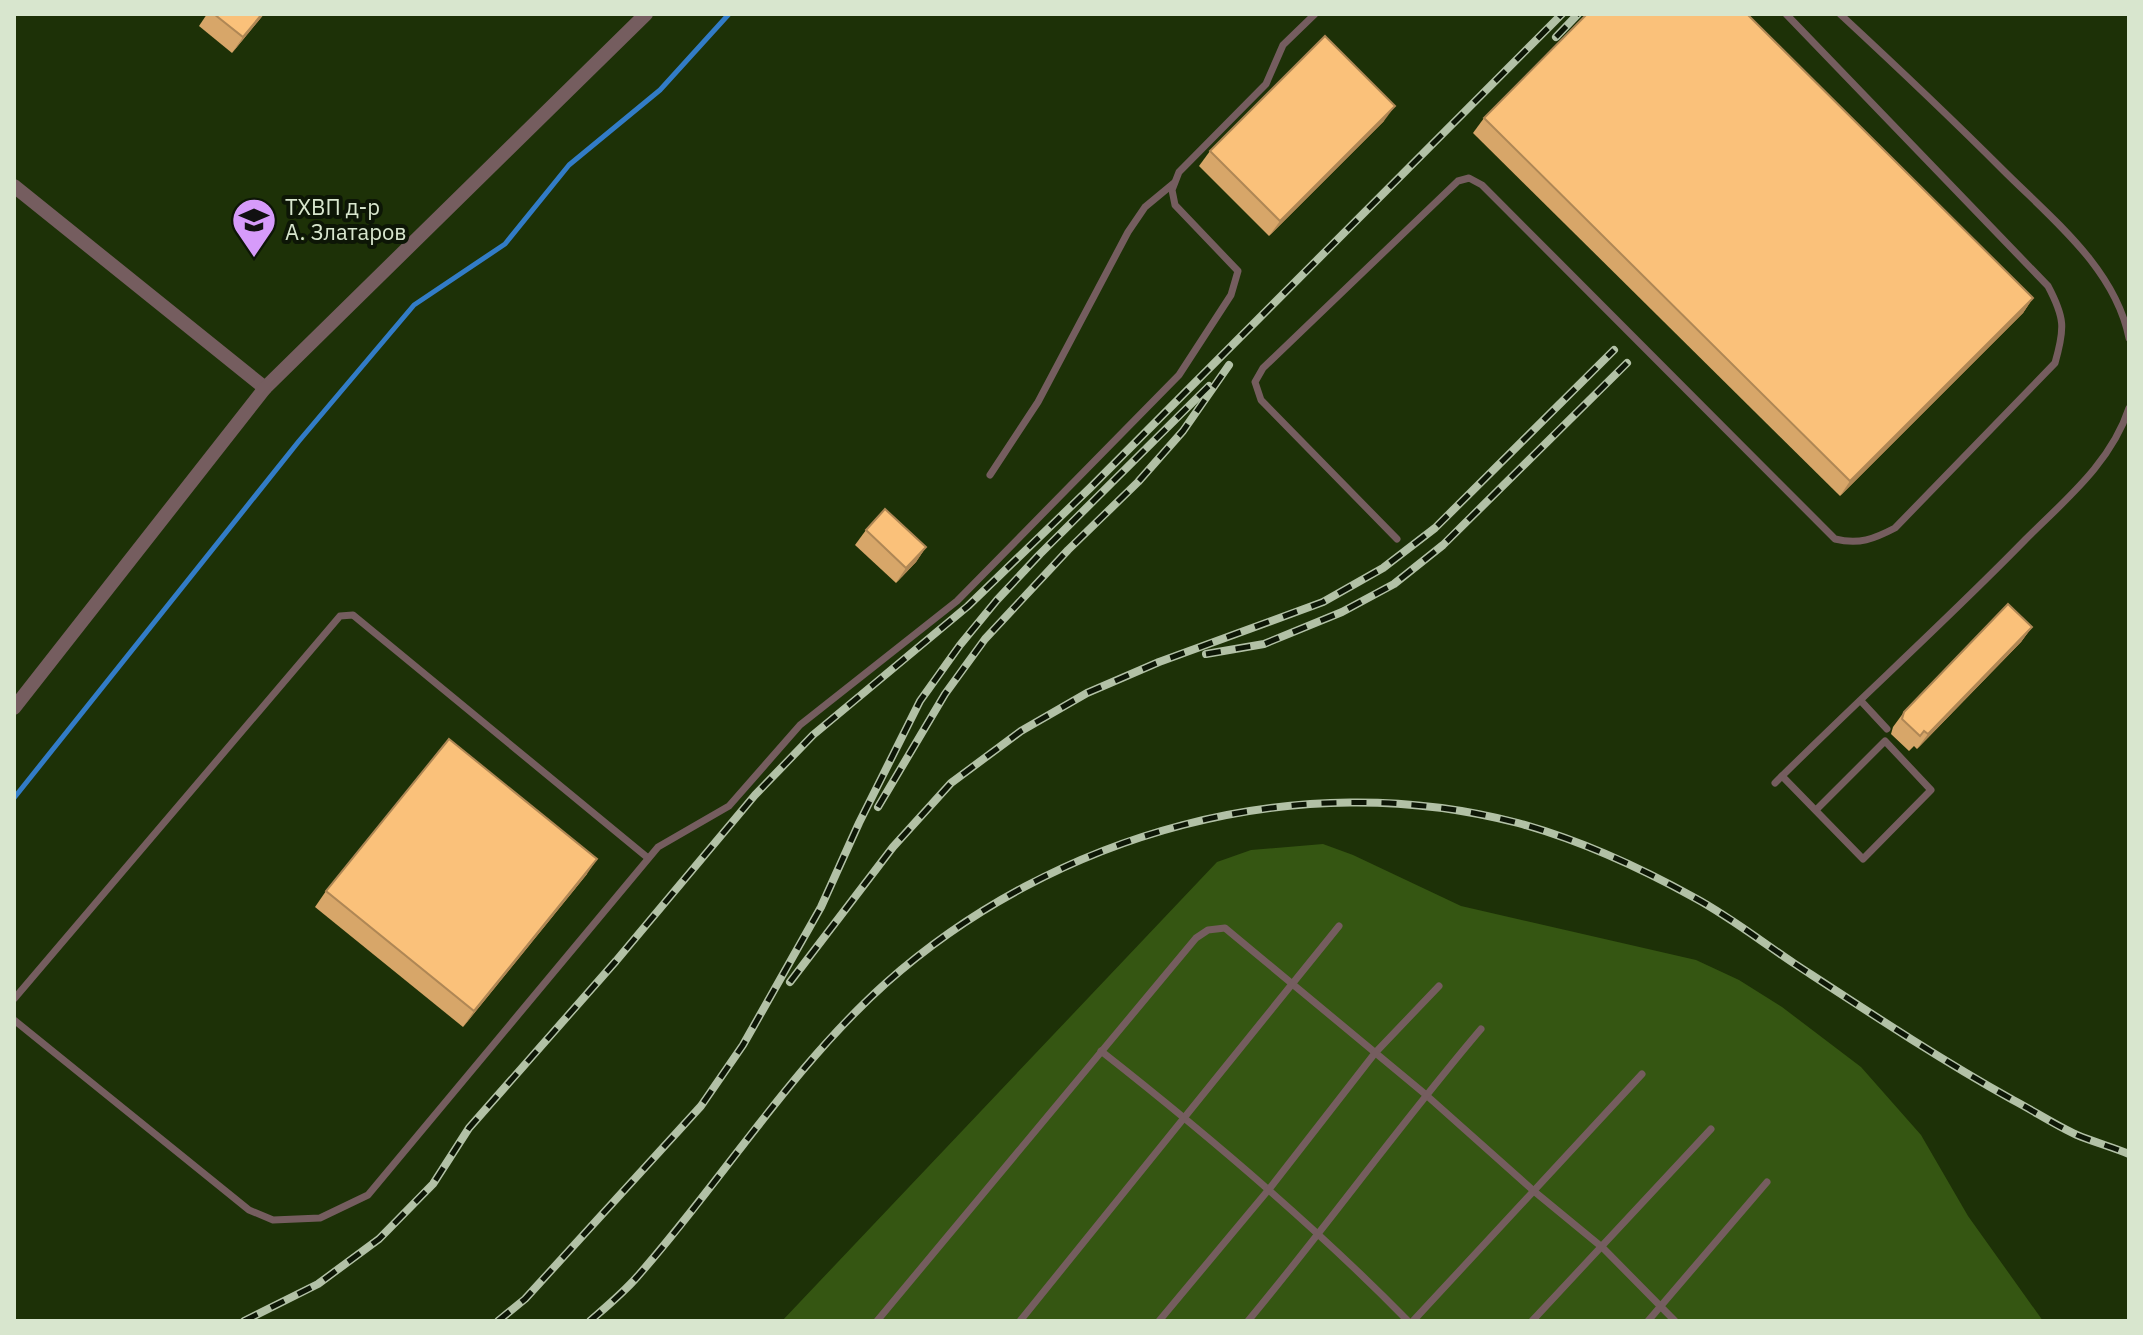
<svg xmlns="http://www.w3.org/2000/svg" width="2143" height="1335" font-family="'IBM Plex Sans',sans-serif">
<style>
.green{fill:#355612}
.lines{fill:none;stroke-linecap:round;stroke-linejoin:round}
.stream{stroke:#327cc7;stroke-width:5}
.lane{stroke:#755d5f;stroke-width:7}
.street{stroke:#755d5f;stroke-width:14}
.rail-casing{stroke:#b2c1a6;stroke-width:8}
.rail{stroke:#0d1606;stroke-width:5;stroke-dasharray:15;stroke-linecap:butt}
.wall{fill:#d7a669}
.shaded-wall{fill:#af8755}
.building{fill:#fac17a;stroke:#af8755;stroke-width:2}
.labels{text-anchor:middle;stroke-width:8;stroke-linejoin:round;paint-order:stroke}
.poi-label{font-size:22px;fill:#d8e6ce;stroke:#0d1606;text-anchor:start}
</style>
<rect width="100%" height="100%" fill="#1d3107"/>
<!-- green -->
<polygon class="green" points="1323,844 1353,855 1461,906 1696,960 1739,980 1782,1007 1861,1067 1921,1135 1968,1216 2043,1321 782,1321 1217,862 1251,850"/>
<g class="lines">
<!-- stream -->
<polyline class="stream" points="14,798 299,441 414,305 505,244 569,165 660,90 729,14"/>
<!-- lane -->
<g class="lane">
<path d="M 1840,14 C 1895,65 1950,117 2003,170 C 2051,218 2115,268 2129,338"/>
<polyline points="990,475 1038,402 1128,232 1145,207 1174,183"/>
<path d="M 1397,539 L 1261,400 L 1255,382 L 1263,368 L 1458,181 L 1469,178 L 1482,185 L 1835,539 C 1859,545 1874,539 1895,528 L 2055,363 C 2065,328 2065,318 2048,286 L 1786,14"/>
<polyline points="1861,701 1887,729"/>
<polyline points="1782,776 1863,859 1931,790 1885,741 1816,810"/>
<path d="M 1775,783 C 1857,701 1944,623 2025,540 C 2065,500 2111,463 2129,408"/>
<polyline points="14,999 340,616 353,615 648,858"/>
<polyline points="14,1020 249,1210 273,1220 320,1218 368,1195 658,847 729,806 800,725 957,601 1179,375 1231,295 1238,271 1175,205 1172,190 1179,172 1266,84 1283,45 1315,14"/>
<path d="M 1101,1051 C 1209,1136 1312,1223 1408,1321"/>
<polyline points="877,1321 1196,938 1208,930 1225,928 1425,1094 1535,1192 1603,1248 1675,1321"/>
<polyline points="1020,1321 1339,926"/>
<polyline points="1159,1321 1270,1188 1375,1053 1439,986"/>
<path d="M 1248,1321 C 1328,1225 1400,1124 1481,1029"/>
<polyline points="1413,1321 1642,1074"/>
<polyline points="1532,1321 1711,1129"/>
<polyline points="1648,1321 1767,1182"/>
</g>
<!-- street -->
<g class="street">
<polyline points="14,186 265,388"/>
<polyline points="14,708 265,388 646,14"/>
</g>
<!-- rail casing -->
<g class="rail-casing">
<g id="rail">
<polyline points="1556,37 1578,14"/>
<polyline points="1206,654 1264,644 1342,612 1394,584 1443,545 1627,363"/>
<polyline points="878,807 945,694 985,639 1068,550 1138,482 1183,431 1229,365"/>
<polyline points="790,982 893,847 951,783 1021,731 1087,693 1159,662 1323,602 1383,568 1435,528 1614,350"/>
<polyline points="244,1321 318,1284 379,1239 433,1184 469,1128 616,961 755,795 813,735 968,606 1090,488 1562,14"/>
<polyline points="498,1321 525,1299 701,1106 743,1045 821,907 859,823 920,701 960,645 997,600 1040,554 1209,386"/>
<path d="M 590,1321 C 606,1307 623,1293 637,1277 C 721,1182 791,1068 886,983 C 1055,833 1298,765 1518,823 C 1580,840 1639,867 1695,898 C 1730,917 1762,942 1795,964 C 1867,1011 1938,1058 2013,1100 C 2034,1111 2055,1125 2077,1135 C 2094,1142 2112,1147 2129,1154"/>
</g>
</g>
<!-- rail -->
<use href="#rail" class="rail"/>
</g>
<!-- wall -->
<g class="wall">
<polygon points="207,14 264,14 232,53 199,26"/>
<polygon points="1484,118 2033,298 2023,313 1840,496 1473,133"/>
<polygon points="1384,121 1269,236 1199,166 1210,151"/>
<polygon points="866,530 926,547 916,562 896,583 855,545"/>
<polygon points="2032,627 2021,642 1917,749 1914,746 1909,751 1891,734 1893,727 1904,712"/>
<polygon points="587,874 463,1027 315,907 326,891"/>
</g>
<!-- shaded-wall -->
<g class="shaded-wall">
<polygon points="262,14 264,14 232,53 243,37"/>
<polygon points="1395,106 1384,121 1269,236 1280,221"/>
<polygon points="2033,298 2023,313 1840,496 1850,481"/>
<polygon points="926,547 916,562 896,583 906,568"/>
<polygon points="2032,627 2021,642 1917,749 1928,734"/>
<polygon points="597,859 587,874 463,1027 474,1011"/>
</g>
<!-- building -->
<g class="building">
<polygon points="214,14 262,14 243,37"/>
<polygon points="1587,14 1747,14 2033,298 1850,481 1484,118"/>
<polygon points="1325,36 1395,106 1280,221 1210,151"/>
<polygon points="885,509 926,547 906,568 866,530"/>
<polygon points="2008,604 2032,627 1928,734 1924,731 1920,736 1902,719 1904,712"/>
<polygon points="449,739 597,859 474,1011 326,891"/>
</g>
<!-- icons -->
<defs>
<g id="school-pin" transform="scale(2.3)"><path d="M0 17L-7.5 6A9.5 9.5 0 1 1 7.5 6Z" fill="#d69bfa" stroke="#0d1606"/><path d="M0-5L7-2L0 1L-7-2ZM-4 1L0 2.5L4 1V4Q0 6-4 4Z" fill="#111"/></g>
</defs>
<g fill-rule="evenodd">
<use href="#school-pin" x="254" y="220"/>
</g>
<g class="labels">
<!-- poi labels -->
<g class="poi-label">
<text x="285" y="215">ТХВП д-р<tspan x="285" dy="25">А. Златаров</tspan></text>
</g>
</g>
<!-- border -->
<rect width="2143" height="1335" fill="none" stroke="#d8e6ce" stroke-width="32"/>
</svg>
